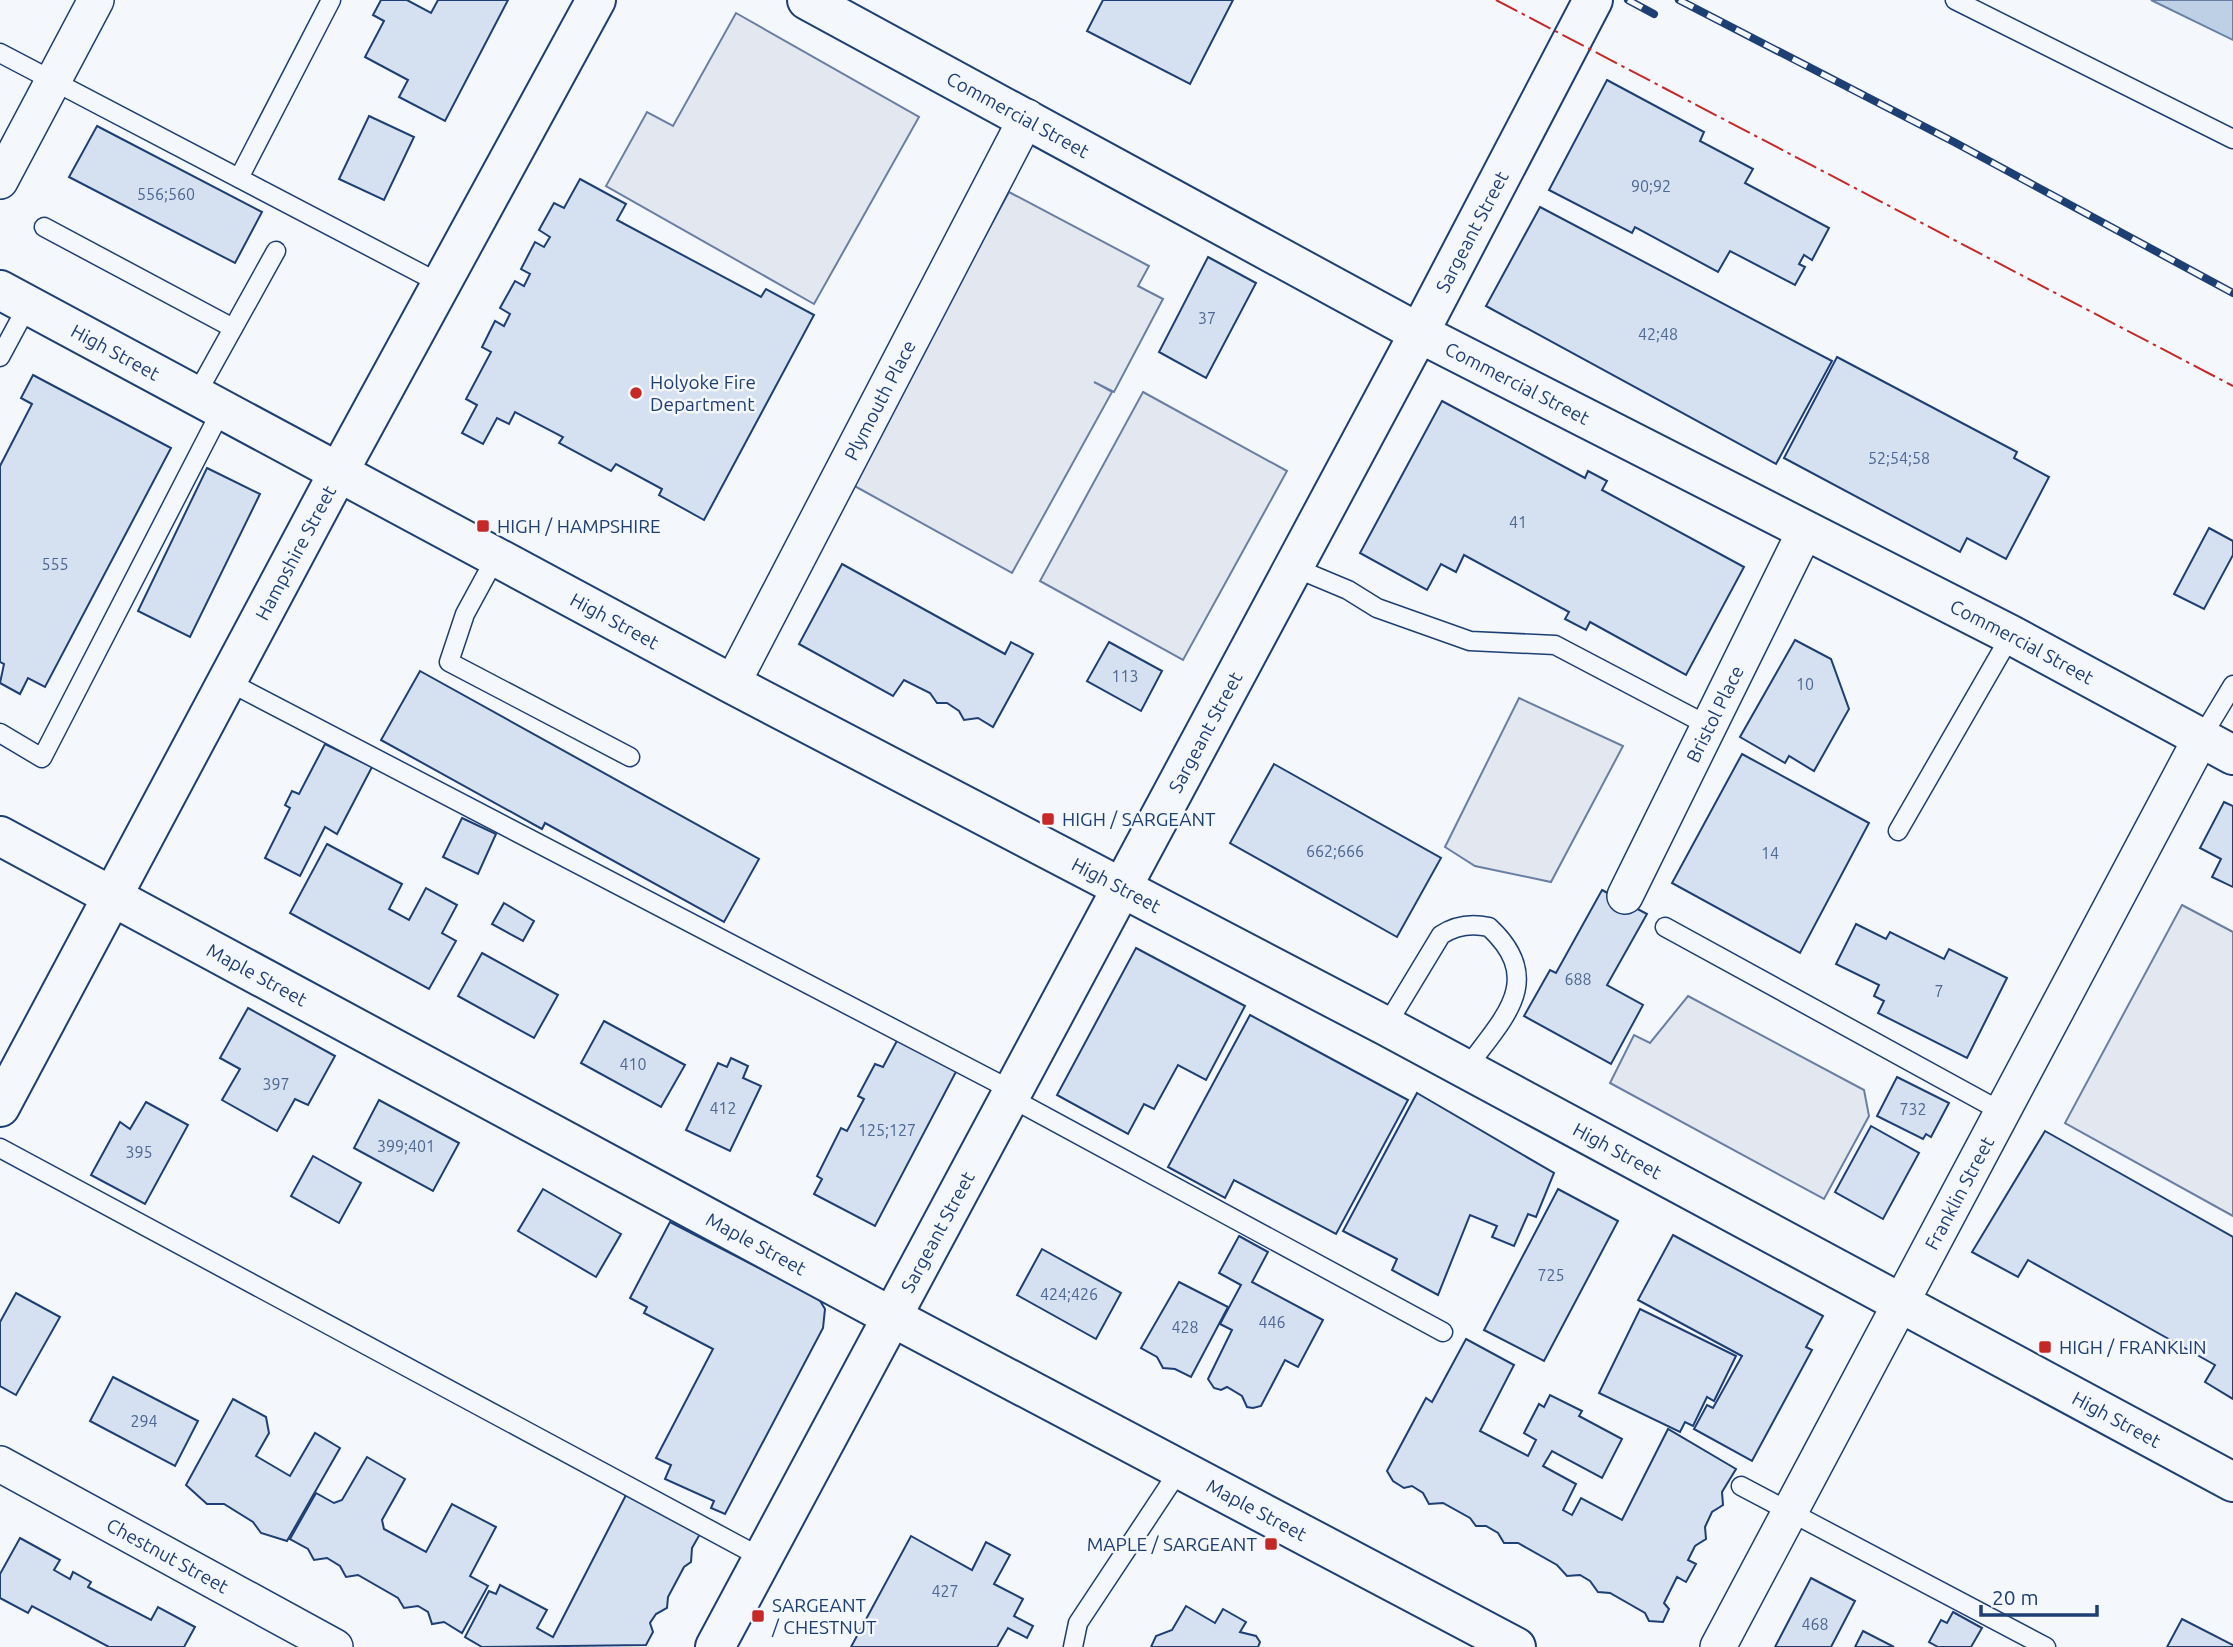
<svg xmlns="http://www.w3.org/2000/svg" width="2233" height="1647" font-family="Ubuntu,sans-serif">
<style>
.parking{fill:#e3e8f0;stroke:#687fa3;stroke-width:2}
.water{fill:#bed0e5;stroke:#687fa3;stroke-width:2}
.building{fill:#d5e0f0;stroke:#1d3f73;stroke-width:2}
.lines{fill:none;stroke-linecap:round;stroke-linejoin:round}
.lane-casing{stroke:#1d3f73;stroke-width:21}
.street-casing{stroke:#1d3f73;stroke-width:38}
.secondary-casing{stroke:#1d3f73;stroke-width:42}
.lane{stroke:#f4f7fb;stroke-width:18}
.street{stroke:#f4f7fb;stroke-width:35}
.secondary{stroke:#f4f7fb;stroke-width:38}
.rail-casing{stroke:#1d3f73;stroke-width:8}
.rail{stroke:#f4f7fb;stroke-width:5;stroke-dasharray:16;stroke-linecap:butt}
.power{stroke:#c62828;stroke-width:2;stroke-dasharray:24 5 3.5 5;stroke-linecap:butt}
.poi-dot{fill:#c62828;stroke:#f4f7fb;stroke-width:2.5}
.labels{text-anchor:middle;stroke-width:5;stroke-linejoin:round;paint-order:stroke}
.number-label{font-size:16px;fill:#4b6792}
.street-label{font-size:19px;fill:#1d3f73;stroke:#f4f7fb}
.poi-label{font-size:19px;fill:#1d3f73;stroke:#f4f7fb;text-anchor:start}
</style>
<rect width="100%" height="100%" fill="#f4f7fb"/>
<!-- parking -->
<g class="parking">
<polygon points="736,13 919,117 814,304 606,186 647,112 673,126"/>
<polygon points="1009,192 1149,266 1138,286 1163,299 1114,392 1094,382 1112,392 1012,573 851,484"/>
<polygon points="1143,392 1287,471 1183,660 1040,581"/>
<polygon points="1519,698 1623,746 1551,882 1475,866 1445,847"/>
<polygon points="2182,905 2233,932 2233,1216 2065,1123"/>
<polygon points="1688,996 1864,1090 1869,1116 1824,1199 1610,1083 1634,1035 1650,1043"/>
</g>
<!-- water -->
<polygon class="water" points="2151,0 2233,0 2233,40"/>
<!-- building -->
<g class="building">
<polygon points="381,0 407,0 431,13 438,0 508,0 445,121 399,97 408,80 365,57 384,21 373,15"/>
<polygon points="1103,0 1233,0 1190,84 1087,31"/>
<polygon points="1607,80 1704,132 1700,141 1753,169 1745,183 1829,228 1812,260 1804,255 1799,264 1805,267 1795,285 1730,251 1718,272 1635,227 1632,233 1549,190"/>
<polygon points="369,116 414,137 384,200 339,179"/>
<polygon points="97,126 262,212 235,263 69,177"/>
<polygon points="580,179 626,204 617,220 761,297 766,289 814,315 704,520 659,495 662,489 616,464 611,471 559,443 563,437 515,412 509,424 497,418 483,444 462,433 477,405 466,399 491,352 482,347 495,321 504,326 510,314 500,308 515,281 524,286 530,274 521,269 535,242 544,247 550,237 539,230 554,203 564,208"/>
<polygon points="1540,207 1832,361 1776,464 1486,306"/>
<polygon points="1208,257 1256,283 1206,378 1159,352"/>
<polygon points="1837,357 2017,452 2014,458 2049,477 2006,559 1967,538 1960,552 1784,458"/>
<polygon points="33,375 171,448 45,687 28,678 20,694 0,683 4,664 0,662 0,466 32,404 21,398"/>
<polygon points="1442,401 1585,478 1588,471 1607,481 1602,490 1744,567 1686,675 1590,622 1586,630 1565,619 1569,612 1464,555 1456,572 1441,564 1427,590 1360,553"/>
<polygon points="207,468 260,494 190,637 138,611"/>
<polygon points="2209,528 2233,541 2233,555 2204,609 2174,594"/>
<polygon points="842,564 1005,654 1011,642 1033,654 993,727 978,718 964,720 959,711 947,703 937,703 930,693 904,680 893,696 799,644"/>
<polygon points="1795,640 1831,659 1849,709 1814,771 1789,756 1785,763 1740,737"/>
<polygon points="1109,642 1162,671 1141,711 1087,681"/>
<polygon points="420,671 759,859 724,922 545,823 542,829 381,740"/>
<polygon points="325,744 372,767 337,834 325,827 300,876 265,858 290,808 285,805 292,791 299,794"/>
<polygon points="1742,754 1869,823 1800,953 1672,883"/>
<polygon points="1274,764 1441,858 1397,937 1230,843"/>
<polygon points="2224,802 2233,806 2233,887 2212,877 2221,859 2200,848"/>
<polygon points="462,818 496,834 478,874 443,857"/>
<polygon points="327,844 402,884 389,909 409,920 426,888 457,905 442,933 456,941 429,989 290,913"/>
<polygon points="1602,890 1647,914 1607,985 1643,1005 1611,1064 1524,1016 1550,970 1556,973"/>
<polygon points="504,903 534,921 523,941 492,924"/>
<polygon points="1856,924 1886,939 1890,932 1944,959 1949,949 2007,978 1967,1058 1878,1013 1884,1001 1874,996 1879,985 1836,964"/>
<polygon points="1136,948 1245,1006 1206,1080 1178,1065 1154,1109 1144,1104 1128,1134 1057,1095"/>
<polygon points="482,953 558,995 534,1038 458,996"/>
<polygon points="248,1008 335,1056 308,1105 295,1099 277,1131 222,1100 240,1069 220,1058"/>
<polygon points="1250,1015 1408,1100 1336,1234 1234,1180 1225,1198 1168,1167"/>
<polygon points="604,1021 685,1065 661,1107 581,1063"/>
<polygon points="900,1035 959,1066 875,1226 814,1194 822,1179 817,1176 841,1128 847,1131 864,1099 858,1096 875,1064 883,1067"/>
<polygon points="731,1058 748,1066 743,1078 761,1086 730,1151 686,1130 718,1063 727,1067"/>
<polygon points="1897,1077 1949,1103 1931,1137 1926,1134 1923,1139 1877,1116"/>
<polygon points="1417,1093 1554,1173 1536,1217 1528,1214 1514,1246 1492,1237 1497,1226 1470,1215 1438,1295 1392,1270 1397,1259 1343,1231"/>
<polygon points="379,1100 459,1143 433,1191 354,1148"/>
<polygon points="146,1102 188,1125 145,1204 91,1175 120,1122 130,1129"/>
<polygon points="1871,1126 1919,1153 1883,1219 1835,1192"/>
<polygon points="2045,1131 2233,1237 2233,1399 2205,1382 2215,1365 2028,1260 2018,1277 1972,1252"/>
<polygon points="313,1156 361,1183 339,1223 291,1196"/>
<polygon points="543,1189 621,1234 596,1277 518,1231"/>
<polygon points="1558,1189 1618,1221 1544,1361 1484,1330"/>
<polygon points="670,1222 819,1299 825,1309 823,1328 725,1514 711,1508 714,1501 665,1479 671,1465 656,1458 713,1349 644,1313 647,1307 630,1298"/>
<polygon points="1673,1235 1823,1316 1806,1347 1812,1350 1752,1461 1694,1429 1707,1405 1713,1408 1742,1356 1638,1300"/>
<polygon points="1239,1236 1268,1252 1252,1282 1323,1320 1298,1367 1285,1360 1261,1406 1253,1408 1247,1407 1242,1396 1227,1387 1221,1390 1214,1388 1208,1379 1232,1330 1220,1324 1241,1285 1219,1273"/>
<polygon points="1042,1249 1121,1293 1096,1339 1017,1295"/>
<polygon points="1179,1282 1228,1307 1191,1377 1175,1369 1163,1368 1157,1357 1141,1348"/>
<polygon points="16,1293 60,1317 16,1395 0,1386 0,1322"/>
<polygon points="1640,1309 1736,1356 1714,1401 1707,1397 1693,1426 1685,1422 1680,1432 1599,1393"/>
<polygon points="1466,1339 1514,1365 1480,1431 1528,1456 1536,1440 1524,1433 1539,1404 1544,1407 1550,1395 1582,1411 1579,1416 1622,1439 1602,1478 1552,1451 1543,1466 1576,1484 1563,1510 1572,1515 1581,1498 1622,1520 1668,1429 1736,1469 1722,1492 1723,1505 1712,1512 1705,1527 1706,1539 1695,1546 1688,1560 1696,1564 1686,1582 1677,1577 1664,1603 1669,1609 1663,1622 1649,1621 1645,1613 1610,1593 1598,1592 1590,1581 1580,1575 1567,1576 1557,1565 1518,1543 1504,1543 1498,1533 1486,1526 1476,1526 1470,1518 1443,1503 1429,1504 1423,1493 1412,1486 1404,1488 1393,1481 1387,1471 1426,1398 1432,1402"/>
<polygon points="113,1377 198,1421 175,1466 90,1421"/>
<polygon points="233,1399 266,1417 269,1433 256,1456 290,1476 315,1433 340,1448 287,1541 261,1533 253,1522 224,1504 207,1504 186,1485"/>
<polygon points="367,1457 405,1479 382,1520 384,1529 426,1552 452,1504 496,1527 470,1576 488,1586 462,1633 444,1622 432,1624 428,1612 418,1606 404,1608 398,1598 358,1575 346,1577 340,1566 327,1558 314,1560 308,1549 290,1539 316,1493 334,1503 342,1500"/>
<polygon points="626,1495 700,1534 692,1548 691,1562 684,1567 668,1597 667,1608 656,1614 650,1623 653,1632 646,1645 482,1647 465,1637 489,1591 496,1594 500,1585 547,1610 537,1628 553,1637"/>
<polygon points="911,1536 972,1570 986,1542 1010,1555 994,1584 1023,1599 1014,1616 1033,1626 1027,1638 1008,1628 997,1647 851,1647"/>
<polygon points="20,1538 60,1560 54,1570 70,1579 73,1572 91,1582 88,1587 151,1620 158,1607 195,1627 184,1647 109,1647 32,1606 28,1613 0,1598 0,1574"/>
<polygon points="1811,1578 1855,1601 1831,1647 1775,1647"/>
<polygon points="1186,1606 1215,1623 1223,1609 1246,1622 1240,1632 1256,1636 1260,1642 1258,1647 1151,1647 1156,1636 1172,1630"/>
<polygon points="1953,1612 1982,1628 1971,1647 1938,1647 1929,1642 1941,1620 1947,1623"/>
<polygon points="2182,1619 2233,1645 2233,1647 2167,1647"/>
<polygon points="1863,1631 1894,1647 1855,1647"/>
</g>
<g class="lines">
<!-- lane casing -->
<g class="lane-casing">
<g id="lane">
<polyline points="1955,0 2233,139"/>
<polyline points="0,53 441,284"/>
<polyline points="239,178 331,0"/>
<polyline points="44,227 233,328"/>
<polyline points="0,357 28,305"/>
<polyline points="196,395 276,251"/>
<polyline points="496,557 465,614 449,662 630,757"/>
<polyline points="1293,567 1348,590 1377,608 1470,641 1555,645 1709,726"/>
<polyline points="227,681 1013,1091"/>
<polyline points="0,733 42,758 222,409"/>
<polyline points="2201,738 2233,685"/>
<polyline points="1898,831 2011,635"/>
<polyline points="1665,927 2004,1113"/>
<path d="M 1386,1026 L 1441,935 C 1456,925 1471,923 1489,927 C 1547,981 1502,1019 1466,1069"/>
<polyline points="1009,1097 1443,1332"/>
<polyline points="0,1148 762,1558"/>
<polyline points="1741,1486 2046,1647"/>
<polyline points="1073,1647 1078,1623 1180,1469"/>
</g>
</g>
<!-- street casing -->
<g class="street-casing">
<g id="street">
<polyline points="0,181 96,0"/>
<path id="s1" d="M 732,684 L 1027,117"/>
<path id="s2" d="M 1625,896 L 1805,531"/>
<path id="s3" d="M 0,1464 L 335,1647"/>
<path id="s4" d="M 1718,1647 L 2201,738"/>
</g>
</g>
<!-- secondary casing -->
<g class="secondary-casing">
<g id="secondary">
<path id="s5" d="M 807,0 L 1419,333 L 2011,635 L 2233,755"/>
<path id="s6" d="M 0,290 L 732,684 L 1386,1026 L 2233,1482"/>
<path id="s7" d="M 0,836 L 892,1317 L 1516,1647"/>
<path id="s8" d="M 0,1107 L 338,473 L 596,0"/>
<path id="s9" d="M 715,1647 L 1419,333 L 1593,0"/>
</g>
</g>
<!-- lane -->
<use href="#lane" class="lane"/>
<!-- street -->
<use href="#street" class="street"/>
<!-- secondary -->
<use href="#secondary" class="secondary"/>
<!-- rail casing -->
<g class="rail-casing">
<g id="rail">
<polyline points="1628,0 1654,14"/>
<polyline points="1679,0 1954,142 2233,293"/>
</g>
</g>
<!-- rail -->
<use href="#rail" class="rail"/>
<!-- power -->
<polyline class="power" points="1496,0 2233,386"/>
</g>
<!-- markers -->
<g class="poi-dot">
<circle cx="636" cy="393" r="7"/>
<rect x="476" y="519" width="14" height="14" rx="3.5"/>
<rect x="1041" y="812" width="14" height="14" rx="3.5"/>
<rect x="2038" y="1340" width="14" height="14" rx="3.5"/>
<rect x="1264" y="1537" width="14" height="14" rx="3.5"/>
<rect x="751" y="1609" width="14" height="14" rx="3.5"/>
</g>
<g class="labels">
<!-- number labels -->
<g class="number-label">
<text x="1651" y="192">90;92</text>
<text x="166" y="200">556;560</text>
<text x="1207" y="324">37</text>
<text x="1658" y="340">42;48</text>
<text x="1899" y="464">52;54;58</text>
<text x="1518" y="528">41</text>
<text x="55" y="570">555</text>
<text x="1125" y="682">113</text>
<text x="1805" y="690">10</text>
<text x="1335" y="857">662;666</text>
<text x="1770" y="859">14</text>
<text x="1578" y="985">688</text>
<text x="1939" y="997">7</text>
<text x="633" y="1070">410</text>
<text x="276" y="1090">397</text>
<text x="723" y="1114">412</text>
<text x="1913" y="1115">732</text>
<text x="887" y="1136">125;127</text>
<text x="406" y="1152">399;401</text>
<text x="139" y="1158">395</text>
<text x="1551" y="1281">725</text>
<text x="1069" y="1300">424;426</text>
<text x="1272" y="1328">446</text>
<text x="1185" y="1333">428</text>
<text x="144" y="1427">294</text>
<text x="945" y="1597">427</text>
<text x="1815" y="1630">468</text>
</g>
<!-- street labels -->
<g class="street-label">
<text dy="7" stroke="none"><textPath href="#s5" startOffset="240">Commercial Street</textPath></text>
<text dy="7" stroke="none"><textPath href="#s9" startOffset="1605">Sargeant Street</textPath></text>
<text dy="7" stroke="none"><textPath href="#s6" startOffset="131">High Street</textPath></text>
<text dy="7" stroke="none"><textPath href="#s5" startOffset="807">Commercial Street</textPath></text>
<text dy="7" stroke="none"><textPath href="#s1" startOffset="320">Plymouth Place</textPath></text>
<text dy="7" stroke="none"><textPath href="#s8" startOffset="628">Hampshire Street</textPath></text>
<text dy="7" stroke="none"><textPath href="#s6" startOffset="698">High Street</textPath></text>
<text dy="7" stroke="none"><textPath href="#s5" startOffset="1374">Commercial Street</textPath></text>
<text dy="7" stroke="none"><textPath href="#s2" startOffset="203">Bristol Place</textPath></text>
<text dy="7" stroke="none"><textPath href="#s9" startOffset="1038">Sargeant Street</textPath></text>
<text dy="7" stroke="none"><textPath href="#s6" startOffset="1265">High Street</textPath></text>
<text dy="7" stroke="none"><textPath href="#s7" startOffset="292">Maple Street</textPath></text>
<text dy="7" stroke="none"><textPath href="#s6" startOffset="1832">High Street</textPath></text>
<text dy="7" stroke="none"><textPath href="#s4" startOffset="514">Franklin Street</textPath></text>
<text dy="7" stroke="none"><textPath href="#s9" startOffset="471">Sargeant Street</textPath></text>
<text dy="7" stroke="none"><textPath href="#s7" startOffset="859">Maple Street</textPath></text>
<text dy="7" stroke="none"><textPath href="#s6" startOffset="2399">High Street</textPath></text>
<text dy="7" stroke="none"><textPath href="#s7" startOffset="1426">Maple Street</textPath></text>
<text dy="7" stroke="none"><textPath href="#s3" startOffset="191">Chestnut Street</textPath></text>
</g>
<!-- poi labels -->
<g class="poi-label">
<text x="650" y="389">Holyoke Fire<tspan x="650" dy="22">Department</tspan></text>
<text x="497" y="533">HIGH / HAMPSHIRE</text>
<text x="1062" y="826">HIGH / SARGEANT</text>
<text x="2059" y="1354">HIGH / FRANKLIN</text>
<text x="1257" y="1551" text-anchor="end">MAPLE / SARGEANT</text>
<text x="772" y="1612">SARGEANT<tspan x="772" dy="22">/ CHESTNUT</tspan></text>
</g>
</g>
<!-- scale -->
<path d="M1981 1605v10h116v-10" fill="none" stroke="#1d3f73" stroke-width="3.5"/>
<text x="1992" y="1605" font-size="21" fill="#1d3f73" stroke="#f4f7fb" stroke-width="5" paint-order="stroke">20 m</text>
</svg>
